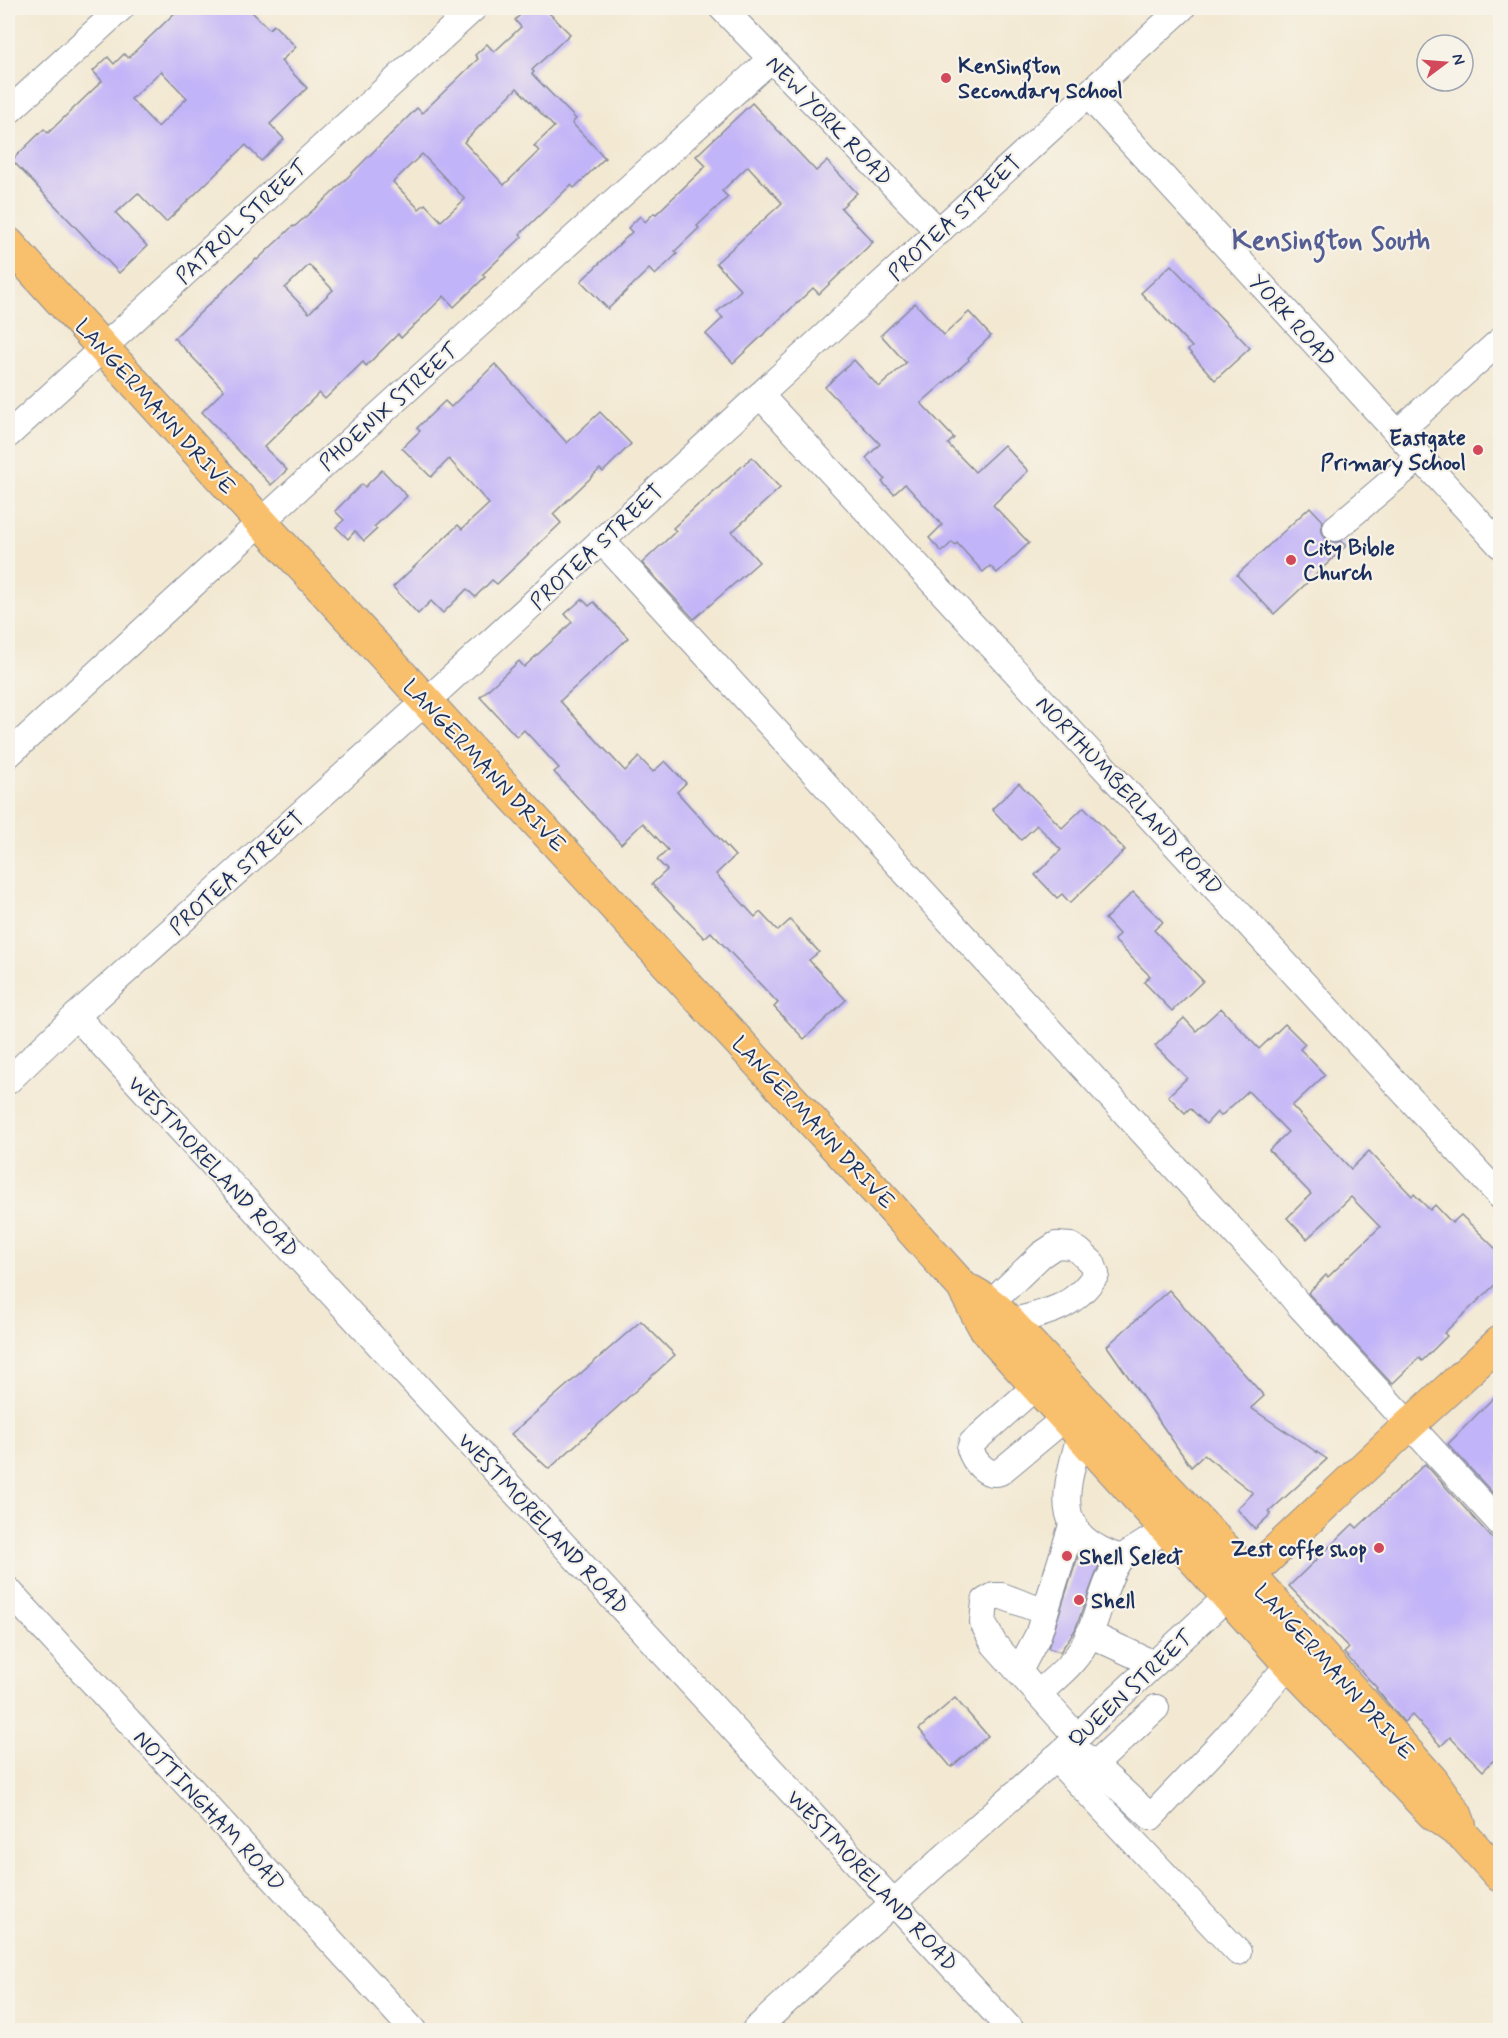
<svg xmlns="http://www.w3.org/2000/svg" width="1508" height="2038" font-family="Mynerve,sans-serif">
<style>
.building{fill:#c2b4f8;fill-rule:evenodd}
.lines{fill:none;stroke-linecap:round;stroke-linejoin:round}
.minor-casing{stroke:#878c98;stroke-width:28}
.major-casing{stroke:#878c98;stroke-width:34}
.minor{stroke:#fff;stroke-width:26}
.major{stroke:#f8bf6c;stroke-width:32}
.poi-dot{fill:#d1495b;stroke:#f7f3e8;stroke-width:2}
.labels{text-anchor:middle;stroke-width:4.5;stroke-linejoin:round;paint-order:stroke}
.poi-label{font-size:22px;font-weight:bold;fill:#1b2f5e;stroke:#f7f3e8;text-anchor:start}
.street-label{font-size:22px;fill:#1b2f5e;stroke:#f7f3e8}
.district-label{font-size:28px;font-weight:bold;fill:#555e94;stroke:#f7f3e8}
</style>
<rect width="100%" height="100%" fill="#f7f3e8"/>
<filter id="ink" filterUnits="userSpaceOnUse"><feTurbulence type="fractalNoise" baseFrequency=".0167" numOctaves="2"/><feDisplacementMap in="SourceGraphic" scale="12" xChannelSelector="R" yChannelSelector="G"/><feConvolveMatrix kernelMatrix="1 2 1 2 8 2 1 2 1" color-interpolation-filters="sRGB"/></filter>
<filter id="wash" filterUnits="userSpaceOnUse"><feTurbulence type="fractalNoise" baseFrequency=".008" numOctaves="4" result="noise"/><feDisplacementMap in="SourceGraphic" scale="24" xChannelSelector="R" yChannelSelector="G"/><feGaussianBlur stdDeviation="1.35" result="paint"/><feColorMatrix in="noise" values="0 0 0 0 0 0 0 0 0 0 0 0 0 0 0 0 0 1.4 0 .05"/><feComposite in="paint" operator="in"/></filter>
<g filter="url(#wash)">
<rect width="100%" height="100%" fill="#f3e9d3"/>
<g id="blocks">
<!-- building -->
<g class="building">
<path d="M 180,8 L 248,8 L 269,29 L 274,25 L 296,47 L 281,61 L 307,88 L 270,124 L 284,139 L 261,161 L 246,145 L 166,222 L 138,193 L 116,213 L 147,246 L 119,273 L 12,160 L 44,129 L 48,133 L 102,81 L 93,71 L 108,57 L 114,64 L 124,54 L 128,58 ZM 161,71 L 187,98 L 158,127 L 131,99 Z"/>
<path d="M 527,8 L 544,8 L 570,34 L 532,70 L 534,72 L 532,74 L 576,119 L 572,123 L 605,158 L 574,188 L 571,185 L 520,234 L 522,237 L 482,275 L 485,277 L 454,307 L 444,296 L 401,338 L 398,334 L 366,366 L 363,362 L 325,399 L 319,393 L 264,447 L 287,470 L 271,485 L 202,412 L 224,390 L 174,338 L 256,259 L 257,260 L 293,226 L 294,227 L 330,195 L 417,108 L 422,113 L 478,59 L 475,55 L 487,44 L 494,52 L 521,27 L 515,20 ZM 517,88 L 554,127 L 534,146 L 539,151 L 504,185 L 464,142 ZM 422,154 L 465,199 L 441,221 L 425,204 L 419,209 L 393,182 ZM 309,265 L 333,290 L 309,313 L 285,288 Z"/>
<polygon points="752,103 816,171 827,161 857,193 841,208 873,242 819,294 813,288 733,363 706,334 723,318 717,312 741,290 716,263 782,203 748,166 722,191 728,197 697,226 699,228 675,251 677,254 655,275 649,269 608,309 581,281 632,232 628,228 640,216 645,222 654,213 656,214 706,166 696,156"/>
<polygon points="1171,265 1250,348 1215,380 1188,350 1192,347 1141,293"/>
<polygon points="915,303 944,335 969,312 991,336 968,358 969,360 921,403 954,438 948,444 975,472 1004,445 1028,471 993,505 1029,543 997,573 990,566 983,572 957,543 955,545 952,542 942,552 929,538 942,525 905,484 894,494 882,482 885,479 866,458 880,444 825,387 854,360 879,387 906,363 881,335"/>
<polygon points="495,364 567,443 600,412 631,444 603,472 600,469 553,514 561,523 497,584 492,580 475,597 467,589 443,613 431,601 418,614 393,587 458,525 462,529 489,504 449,459 431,477 402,448 420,431 417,428 445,401 451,407"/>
<polygon points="752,457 780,488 732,532 759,562 694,619 642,563 676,531 673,528 700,503 701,504"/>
<polygon points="382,470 407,496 374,527 377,529 364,541 355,531 348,539 336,527 344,520 335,511 362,484 365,487"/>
<polygon points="1310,507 1323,521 1321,530 1325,538 1331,542 1342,542 1346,546 1274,614 1237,575"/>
<polygon points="582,599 589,606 594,602 628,638 560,701 625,771 639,757 653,772 665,761 686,783 677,792 735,856 716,874 755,917 760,912 778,931 790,920 819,952 809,960 846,1000 804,1039 774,1007 778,1003 711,932 704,938 652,884 667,870 657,860 668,850 643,823 621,844 554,772 559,768 524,730 517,737 480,697 519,661 524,667 560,634 572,622 565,614"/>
<polygon points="1019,783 1062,828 1084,807 1125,850 1070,903 1062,894 1057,898 1035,875 1061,850 1037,825 1021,840 992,809"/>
<polygon points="1133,892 1163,922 1154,930 1203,981 1172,1011 1144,982 1150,976 1114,940 1119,934 1105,919"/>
<polygon points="1221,1008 1259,1049 1285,1024 1305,1044 1300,1049 1325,1075 1292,1106 1351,1169 1369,1151 1412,1196 1414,1194 1430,1210 1435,1205 1452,1223 1461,1215 1500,1253 1500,1280 1444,1333 1447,1336 1422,1361 1419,1358 1392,1384 1308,1293 1326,1275 1328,1277 1380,1227 1351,1197 1307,1239 1287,1218 1311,1194 1269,1150 1288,1132 1248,1091 1221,1116 1217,1112 1206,1124 1190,1108 1185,1113 1168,1096 1187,1078 1155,1046 1184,1018 1196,1031"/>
<polygon points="1169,1290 1264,1396 1251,1408 1327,1459 1269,1512 1271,1514 1255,1529 1237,1509 1253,1493 1204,1455 1191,1467 1107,1346"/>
<polygon points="641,1321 675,1355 549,1469 511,1434"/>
<polygon points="1500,1391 1500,1495 1497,1498 1448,1444"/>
<polygon points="1425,1464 1500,1547 1500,1754 1483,1771 1450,1737 1441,1746 1412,1715 1404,1722 1376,1689 1377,1688 1344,1653 1349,1648 1289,1586 1353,1524 1357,1528"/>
<polygon points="1079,1553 1099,1565 1075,1630 1060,1652 1048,1648"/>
<polygon points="955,1698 988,1736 951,1767 919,1729"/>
</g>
</g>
</g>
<g filter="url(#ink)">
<use href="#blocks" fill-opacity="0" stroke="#878c98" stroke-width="1.5"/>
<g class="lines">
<!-- minor casing -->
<g class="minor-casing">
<g id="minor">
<polyline points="722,8 939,232"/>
<polyline points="1087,94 1500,545"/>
<polyline points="8,112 121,8"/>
<polyline points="760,395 1500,1196"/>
<polyline points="1397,433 1500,341"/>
<polyline points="8,435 474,8"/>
<polyline points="1336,528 1420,457"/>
<polyline points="602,541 1280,1282 1298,1304 1500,1523"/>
<polyline points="8,755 261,522 771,59"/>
<polyline points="76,1016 1011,2030"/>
<polyline points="8,1081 76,1016 443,686 1182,8"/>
<path d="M 990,1304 L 1041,1255 L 1056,1245 L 1071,1246 L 1079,1251 L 1092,1263 L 1096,1274 C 1075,1308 1046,1313 1009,1322"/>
<path d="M 1036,1386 L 972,1443 L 970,1449 C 974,1461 986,1477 1000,1472 L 1065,1418"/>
<path d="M 1080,1435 C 1065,1493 1049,1534 1121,1558"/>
<polyline points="8,1590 413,2030"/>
<polyline points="1045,1612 1002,1596 994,1596 985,1601 983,1623 994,1644 1077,1737"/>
<polyline points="1089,1634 1154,1664"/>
<polyline points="1019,1671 1038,1635 1073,1522"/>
<path d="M 1039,1693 C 1055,1678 1074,1664 1084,1645 C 1099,1619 1101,1588 1118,1562 L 1121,1558 L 1167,1529"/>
<polyline points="1071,1744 1151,1817 1225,1739 1289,1664"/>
<polyline points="1055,1758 1238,1952"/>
<polyline points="1094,1765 1156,1708"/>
<polyline points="755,2030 894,1902 1071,1744 1098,1716 1228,1596"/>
</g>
</g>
<!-- major casing -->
<g class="major-casing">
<g id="major">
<polyline points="8,243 261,522 889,1205 962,1286 983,1325 997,1343 1289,1664 1433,1814 1465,1837 1500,1876"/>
<polyline points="971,1291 983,1298 998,1310 1250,1575 1432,1780 1456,1814 1460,1825"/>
<polyline points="1235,1589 1409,1425 1500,1342"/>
</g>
</g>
<!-- minor -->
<use href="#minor" class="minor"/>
<!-- major -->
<use href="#major" class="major"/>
</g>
</g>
<!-- markers -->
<g class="poi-dot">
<circle cx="946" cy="78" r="6"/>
<circle cx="1478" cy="450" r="6"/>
<circle cx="1291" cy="560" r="6"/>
<circle cx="1379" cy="1548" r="6"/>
<circle cx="1067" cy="1556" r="6"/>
<circle cx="1079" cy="1600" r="6"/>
</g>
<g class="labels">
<!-- poi labels -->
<g class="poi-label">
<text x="958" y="73">Kensington<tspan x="958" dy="25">Secondary School</tspan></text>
<text x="1466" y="445" text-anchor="end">Eastgate<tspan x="1466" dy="25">Primary School</tspan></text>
<text x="1303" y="555">City Bible<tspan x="1303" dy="25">Church</tspan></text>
<text x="1367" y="1556" text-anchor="end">Zest coffe shop</text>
<text x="1079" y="1564">Shell Select</text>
<text x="1091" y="1608">Shell</text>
</g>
<!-- street labels -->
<g class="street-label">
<text transform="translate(830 120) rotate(46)" y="8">NEW YORK ROAD</text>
<text transform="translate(954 217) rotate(-43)" y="8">PROTEA STREET</text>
<text transform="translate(241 221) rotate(-43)" y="8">PATROL STREET</text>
<text transform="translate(1293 320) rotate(48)" y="8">YORK ROAD</text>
<text transform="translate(156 406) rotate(48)" y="8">LANGERMANN DRIVE</text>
<text transform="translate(388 406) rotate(-42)" y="8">PHOENIX STREET</text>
<text transform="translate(596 546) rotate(-43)" y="8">PROTEA STREET</text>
<text transform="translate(485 765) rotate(47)" y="8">LANGERMANN DRIVE</text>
<text transform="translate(1130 795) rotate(47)" y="8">NORTHUMBERLAND ROAD</text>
<text transform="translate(236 872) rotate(-42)" y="8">PROTEA STREET</text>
<text transform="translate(814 1122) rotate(47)" y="8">LANGERMANN DRIVE</text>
<text transform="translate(214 1166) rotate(47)" y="8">WESTMORELAND ROAD</text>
<text transform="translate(544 1523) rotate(47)" y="8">WESTMORELAND ROAD</text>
<text transform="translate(1335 1671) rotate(48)" y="8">LANGERMANN DRIVE</text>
<text transform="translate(1130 1688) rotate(-43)" y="8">QUEEN STREET</text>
<text transform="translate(210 1810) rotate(47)" y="8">NOTTINGHAM ROAD</text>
<text transform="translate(873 1880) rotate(47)" y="8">WESTMORELAND ROAD</text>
</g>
<!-- district labels -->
<g class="district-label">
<text x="1331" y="249">Kensington South</text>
</g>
</g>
<!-- margin -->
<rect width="1508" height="2038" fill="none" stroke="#f7f3e8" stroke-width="30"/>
<!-- north arrow -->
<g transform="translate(1445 63) rotate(74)"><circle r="28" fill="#f7f3e8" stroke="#9fa5b1" stroke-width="1.5"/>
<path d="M0-4.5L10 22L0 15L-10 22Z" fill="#d1495b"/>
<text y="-9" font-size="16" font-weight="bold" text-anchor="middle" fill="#1b2f5e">N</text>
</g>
</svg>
